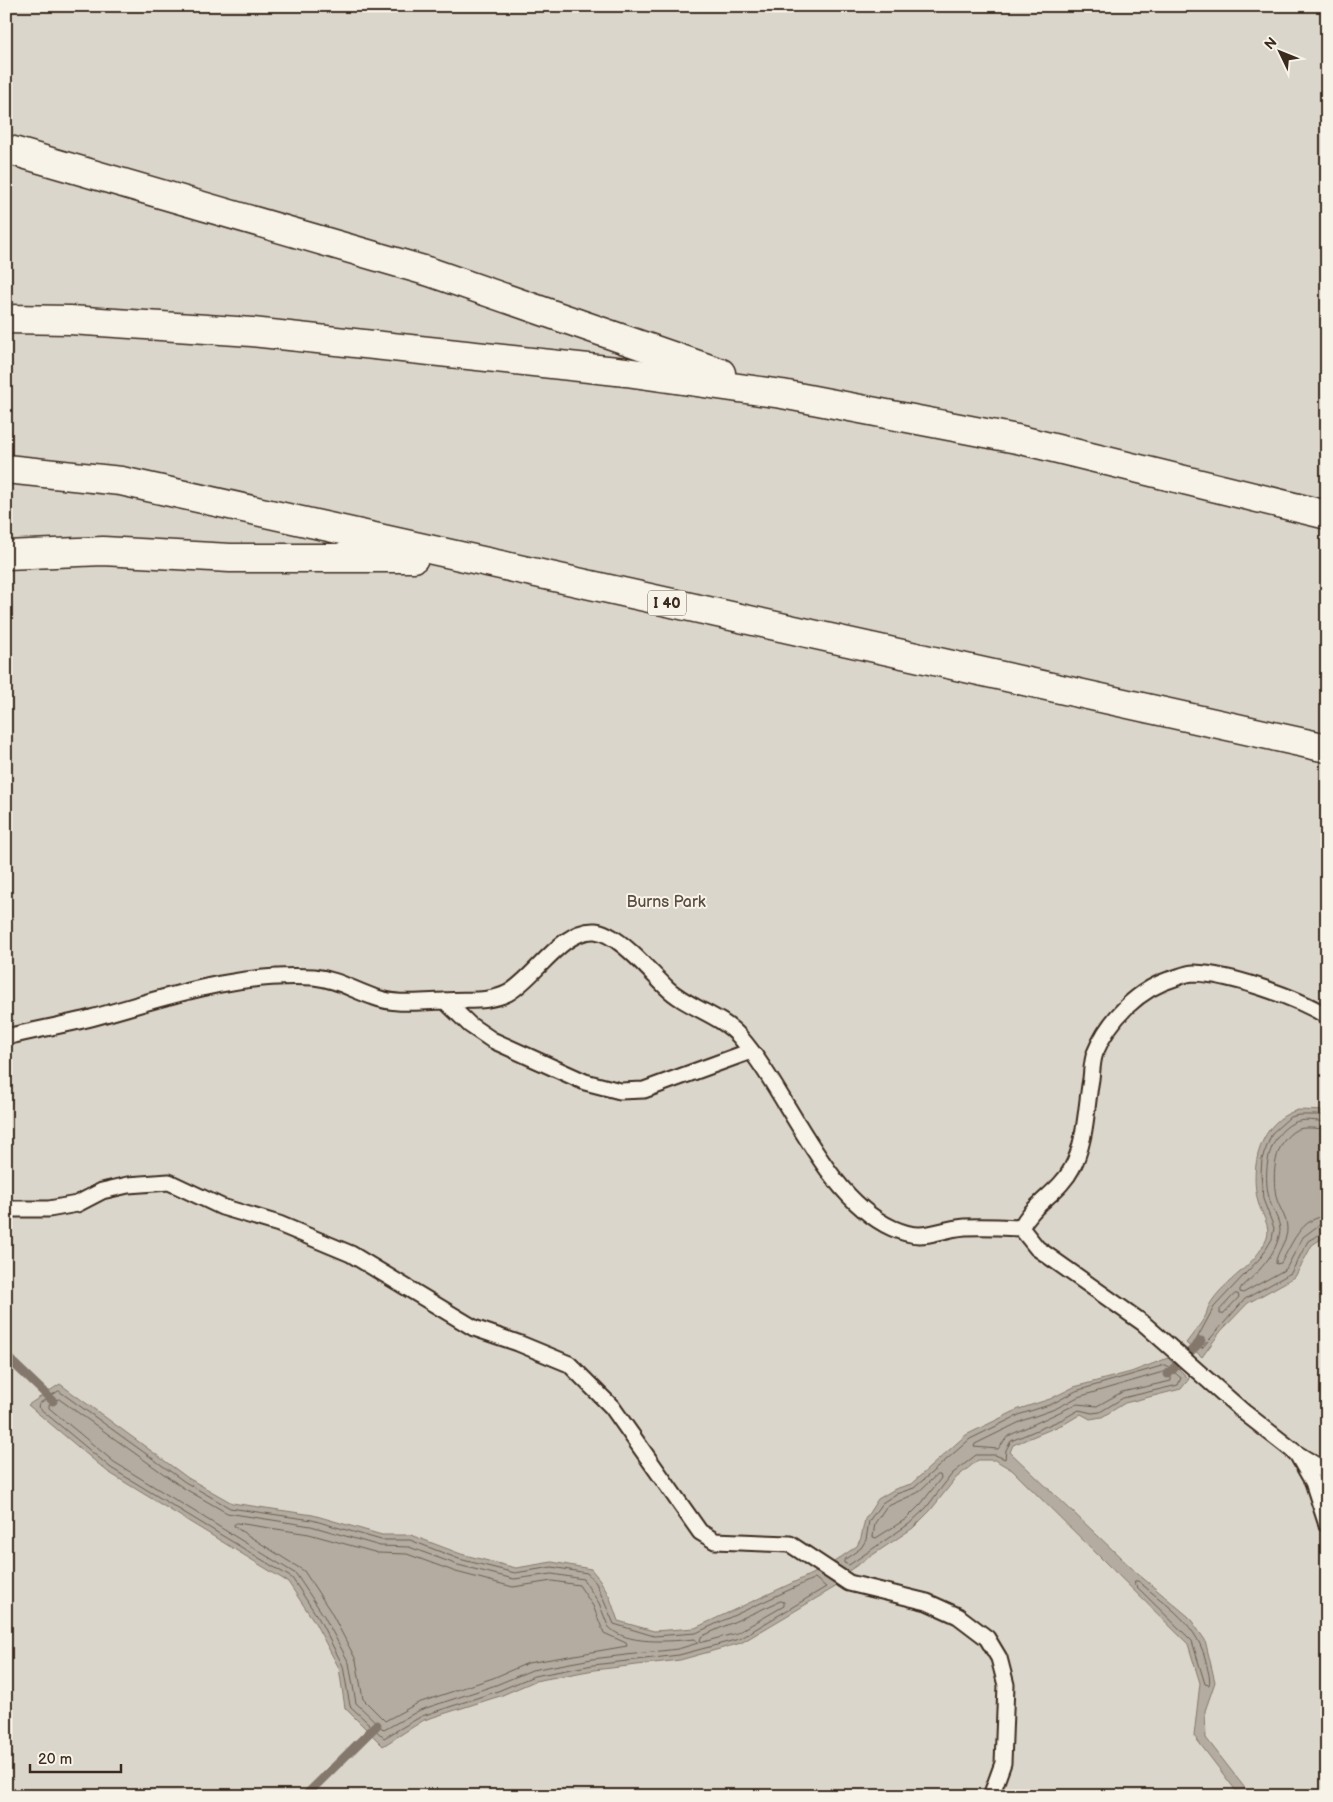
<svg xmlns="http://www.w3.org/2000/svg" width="1333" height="1802" font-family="'Balsamiq Sans',sans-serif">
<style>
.green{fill:#dbd6cb;stroke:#8b8074}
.water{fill:#b4aca0;stroke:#84786c}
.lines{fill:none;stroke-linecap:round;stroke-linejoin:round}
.shore{stroke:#6b5e52;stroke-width:1}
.stream{stroke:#84786c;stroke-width:9}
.lane-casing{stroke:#3b2a1e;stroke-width:19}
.highway-casing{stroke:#3b2a1e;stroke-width:31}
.lane{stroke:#f7f3e8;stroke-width:15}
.highway{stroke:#f7f3e8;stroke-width:28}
.labels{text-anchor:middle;stroke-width:4;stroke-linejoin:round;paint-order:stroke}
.shield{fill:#f7f3e8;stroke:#73665b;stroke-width:1}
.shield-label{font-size:15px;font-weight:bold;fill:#3b2a1e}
.park-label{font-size:16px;fill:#5b4c41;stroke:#f7f3e8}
</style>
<rect width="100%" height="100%" fill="#f7f3e8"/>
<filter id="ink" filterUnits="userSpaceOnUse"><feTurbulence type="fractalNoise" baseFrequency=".02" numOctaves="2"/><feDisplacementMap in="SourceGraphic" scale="10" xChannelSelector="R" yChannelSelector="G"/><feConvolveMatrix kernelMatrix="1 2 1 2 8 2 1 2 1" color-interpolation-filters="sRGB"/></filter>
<g filter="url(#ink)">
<!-- green -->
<rect class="green" x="6" y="6" width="1321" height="1790"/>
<!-- water -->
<g class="water">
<path d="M 1298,1110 L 1327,1111 L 1327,1235 L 1312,1245 L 1295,1277 L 1248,1303 L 1221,1331 L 1202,1357 L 1186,1343 C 1193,1334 1200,1325 1206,1315 C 1207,1311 1208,1307 1210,1304 C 1225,1279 1256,1266 1267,1238 C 1271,1226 1261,1213 1258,1202 C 1249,1167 1260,1120 1298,1110 Z"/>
<polygon points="1168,1358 1189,1379 1181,1389 1125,1403 1102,1417 1090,1419 1081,1414 1066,1423 1013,1445 1010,1452 1138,1574 1189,1617 1205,1640 1215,1682 1205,1711 1206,1738 1244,1787 1246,1796 1240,1796 1194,1736 1200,1683 1188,1644 1012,1470 995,1460 978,1460 956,1478 930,1511 913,1528 847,1572 834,1562 857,1546 861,1538 865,1519 878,1499 895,1489 911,1484 966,1435 1019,1409 1050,1399 1074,1387 1131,1372"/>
<polygon points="60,1384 188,1478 232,1503 313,1515 382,1535 411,1535 461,1554 516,1568 552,1562 591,1569 600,1580 610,1598 618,1621 654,1631 695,1628 816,1572 837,1586 741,1643 680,1660 594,1670 535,1681 500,1696 424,1720 383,1746 345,1708 339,1668 314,1621 288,1582 108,1472 28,1405"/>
</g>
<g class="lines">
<!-- shore -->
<g class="shore">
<polyline points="1327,1115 1299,1115 1290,1117 1272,1133 1262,1159 1261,1173 1263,1199 1274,1228 1272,1239 1262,1256 1214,1307 1194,1344 1202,1348 1245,1299 1291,1273 1308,1241 1327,1230"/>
<path d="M 1327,1122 C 1317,1121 1302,1118 1293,1123 C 1267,1136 1263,1173 1269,1198 C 1271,1208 1280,1220 1280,1230 C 1278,1254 1256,1274 1240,1289 L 1240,1292 L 1243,1293 L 1286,1269 L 1303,1237 L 1319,1225 L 1327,1224"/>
<path d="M 1327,1129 C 1318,1129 1304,1126 1296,1130 C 1274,1142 1272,1174 1276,1196 C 1278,1207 1287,1217 1287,1228 C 1288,1242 1275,1253 1276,1264 L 1281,1263 C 1292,1244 1301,1217 1327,1216"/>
<polygon points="1235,1294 1238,1294 1239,1297 1223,1314 1220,1314 1220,1310"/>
<polygon points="1166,1365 1181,1378 1178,1385 1123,1398 1100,1412 1092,1413 1079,1410 1063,1419 1011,1441 1006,1450 1005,1459 995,1455 976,1455 952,1474 926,1508 909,1524 849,1565 844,1563 844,1560 861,1548 866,1540 869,1521 882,1503 896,1494 914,1488 970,1439 1021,1414 1052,1404 1076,1391"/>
<polygon points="1164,1372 1171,1377 1171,1381 1122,1392 1097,1406 1077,1404 1008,1436 998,1449 974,1447 975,1444 1024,1420 1055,1409 1078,1397"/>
<polygon points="59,1391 185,1482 230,1508 312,1520 381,1540 410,1540 459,1559 515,1573 552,1567 587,1573 596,1583 614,1624 654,1636 696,1633 815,1578 826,1587 739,1639 679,1655 593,1665 534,1676 498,1691 422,1716 384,1738 350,1706 343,1666 319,1619 292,1578 111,1468 38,1407 39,1404"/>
<path d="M 59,1399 L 182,1487 L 227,1513 L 311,1526 L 380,1546 L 409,1547 L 458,1565 L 514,1579 L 552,1574 L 583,1579 L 599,1603 L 608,1626 C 624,1646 673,1641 695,1639 L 698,1643 L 678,1649 L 592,1659 L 532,1670 L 496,1685 L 420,1710 L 384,1730 L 356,1703 L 349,1663 L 324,1616 L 296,1574 L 114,1462 L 49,1408 L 49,1405 Z"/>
<polygon points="937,1475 940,1475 941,1478 921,1504 906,1519 876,1538 873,1537 875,1523 886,1507 917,1493"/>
<polygon points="237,1523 309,1534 378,1553 407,1554 456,1572 513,1587 552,1581 579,1585 593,1606 604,1633 626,1643 627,1646 528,1663 493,1678 418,1703 385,1721 363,1699 356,1660 331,1612 304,1571 235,1527 234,1525"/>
<path d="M 1135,1581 L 1138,1581 C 1168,1607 1199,1624 1207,1666 C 1208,1672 1211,1679 1209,1685 L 1205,1684 L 1192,1641 L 1135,1585 Z"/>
<polygon points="781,1601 784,1602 784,1606 737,1633 703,1642 700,1641 701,1637"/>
</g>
<!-- stream -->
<g class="stream">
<polyline points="6,1356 53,1401"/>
<polyline points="1168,1374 1201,1341"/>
<polyline points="305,1796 377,1725"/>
</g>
<!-- lane casing -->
<g class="lane-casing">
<g id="lane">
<path d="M 445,1001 C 467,999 488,1003 508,993 C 535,978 562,929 595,931 C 618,933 649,971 666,987 C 687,1008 720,1014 740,1037 C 789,1093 823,1196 892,1228 C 926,1243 932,1230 965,1227 C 984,1226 1002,1227 1021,1228 C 1032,1204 1060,1192 1072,1168 C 1086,1142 1086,1107 1091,1079 C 1092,1071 1092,1061 1095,1053 C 1109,1019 1139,988 1175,978 C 1181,976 1188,973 1194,973 C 1230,974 1296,997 1327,1016"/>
<path d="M 6,1037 C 35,1030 63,1025 91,1018 C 164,998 237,972 314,977 C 336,979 353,990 374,997 C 398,1006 421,1001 445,1001 L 470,1025 L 492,1040 L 585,1082 L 620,1091 L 644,1090 L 751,1051"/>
<polyline points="6,1209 49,1209 77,1204 102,1191 128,1185 169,1182 222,1207 279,1224 351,1254 474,1328 518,1343 569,1364 612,1407 700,1532 715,1541 790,1544 849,1583 927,1602 958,1616 987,1638 999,1658 1006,1685 1003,1763 991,1796"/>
<polyline points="1021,1228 1037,1248 1143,1323 1245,1413 1296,1453 1327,1472"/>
<polyline points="1297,1454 1313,1482 1327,1525"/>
</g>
</g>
<!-- highway casing -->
<g class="highway-casing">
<g id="highway">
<polyline points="6,149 430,272 721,373"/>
<polyline points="6,319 70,320 252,332 626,372 782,394 1017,439 1327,515"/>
<polyline points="6,469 121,481 1327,748"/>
<polyline points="6,555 103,551 230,558 414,558"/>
</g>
</g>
<!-- lane -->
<use href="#lane" class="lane"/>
<!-- highway -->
<use href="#highway" class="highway"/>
</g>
</g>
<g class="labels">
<!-- shield labels -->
<rect class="shield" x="648" y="590.5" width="38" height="25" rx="4"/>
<g class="shield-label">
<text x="667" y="608">I 40</text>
</g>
<!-- park labels -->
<g class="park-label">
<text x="666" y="907">Burns Park</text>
</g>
</g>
<!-- margin -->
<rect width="1333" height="1802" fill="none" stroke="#f7f3e8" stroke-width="25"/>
<rect x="12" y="12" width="1308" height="1777" fill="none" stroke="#3b2a1e" stroke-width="2" filter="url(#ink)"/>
<!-- north arrow -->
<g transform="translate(1280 52) rotate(313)" stroke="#f7f3e8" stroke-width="4" paint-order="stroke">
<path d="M0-4L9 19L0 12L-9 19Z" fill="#3b2a1e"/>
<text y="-8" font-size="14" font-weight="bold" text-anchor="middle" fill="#3b2a1e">N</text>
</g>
<!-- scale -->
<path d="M30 1764v8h91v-8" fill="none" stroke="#3b2a1e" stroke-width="2.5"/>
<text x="38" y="1764" font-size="15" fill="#3b2a1e" stroke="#f7f3e8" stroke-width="4" paint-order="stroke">20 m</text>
</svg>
